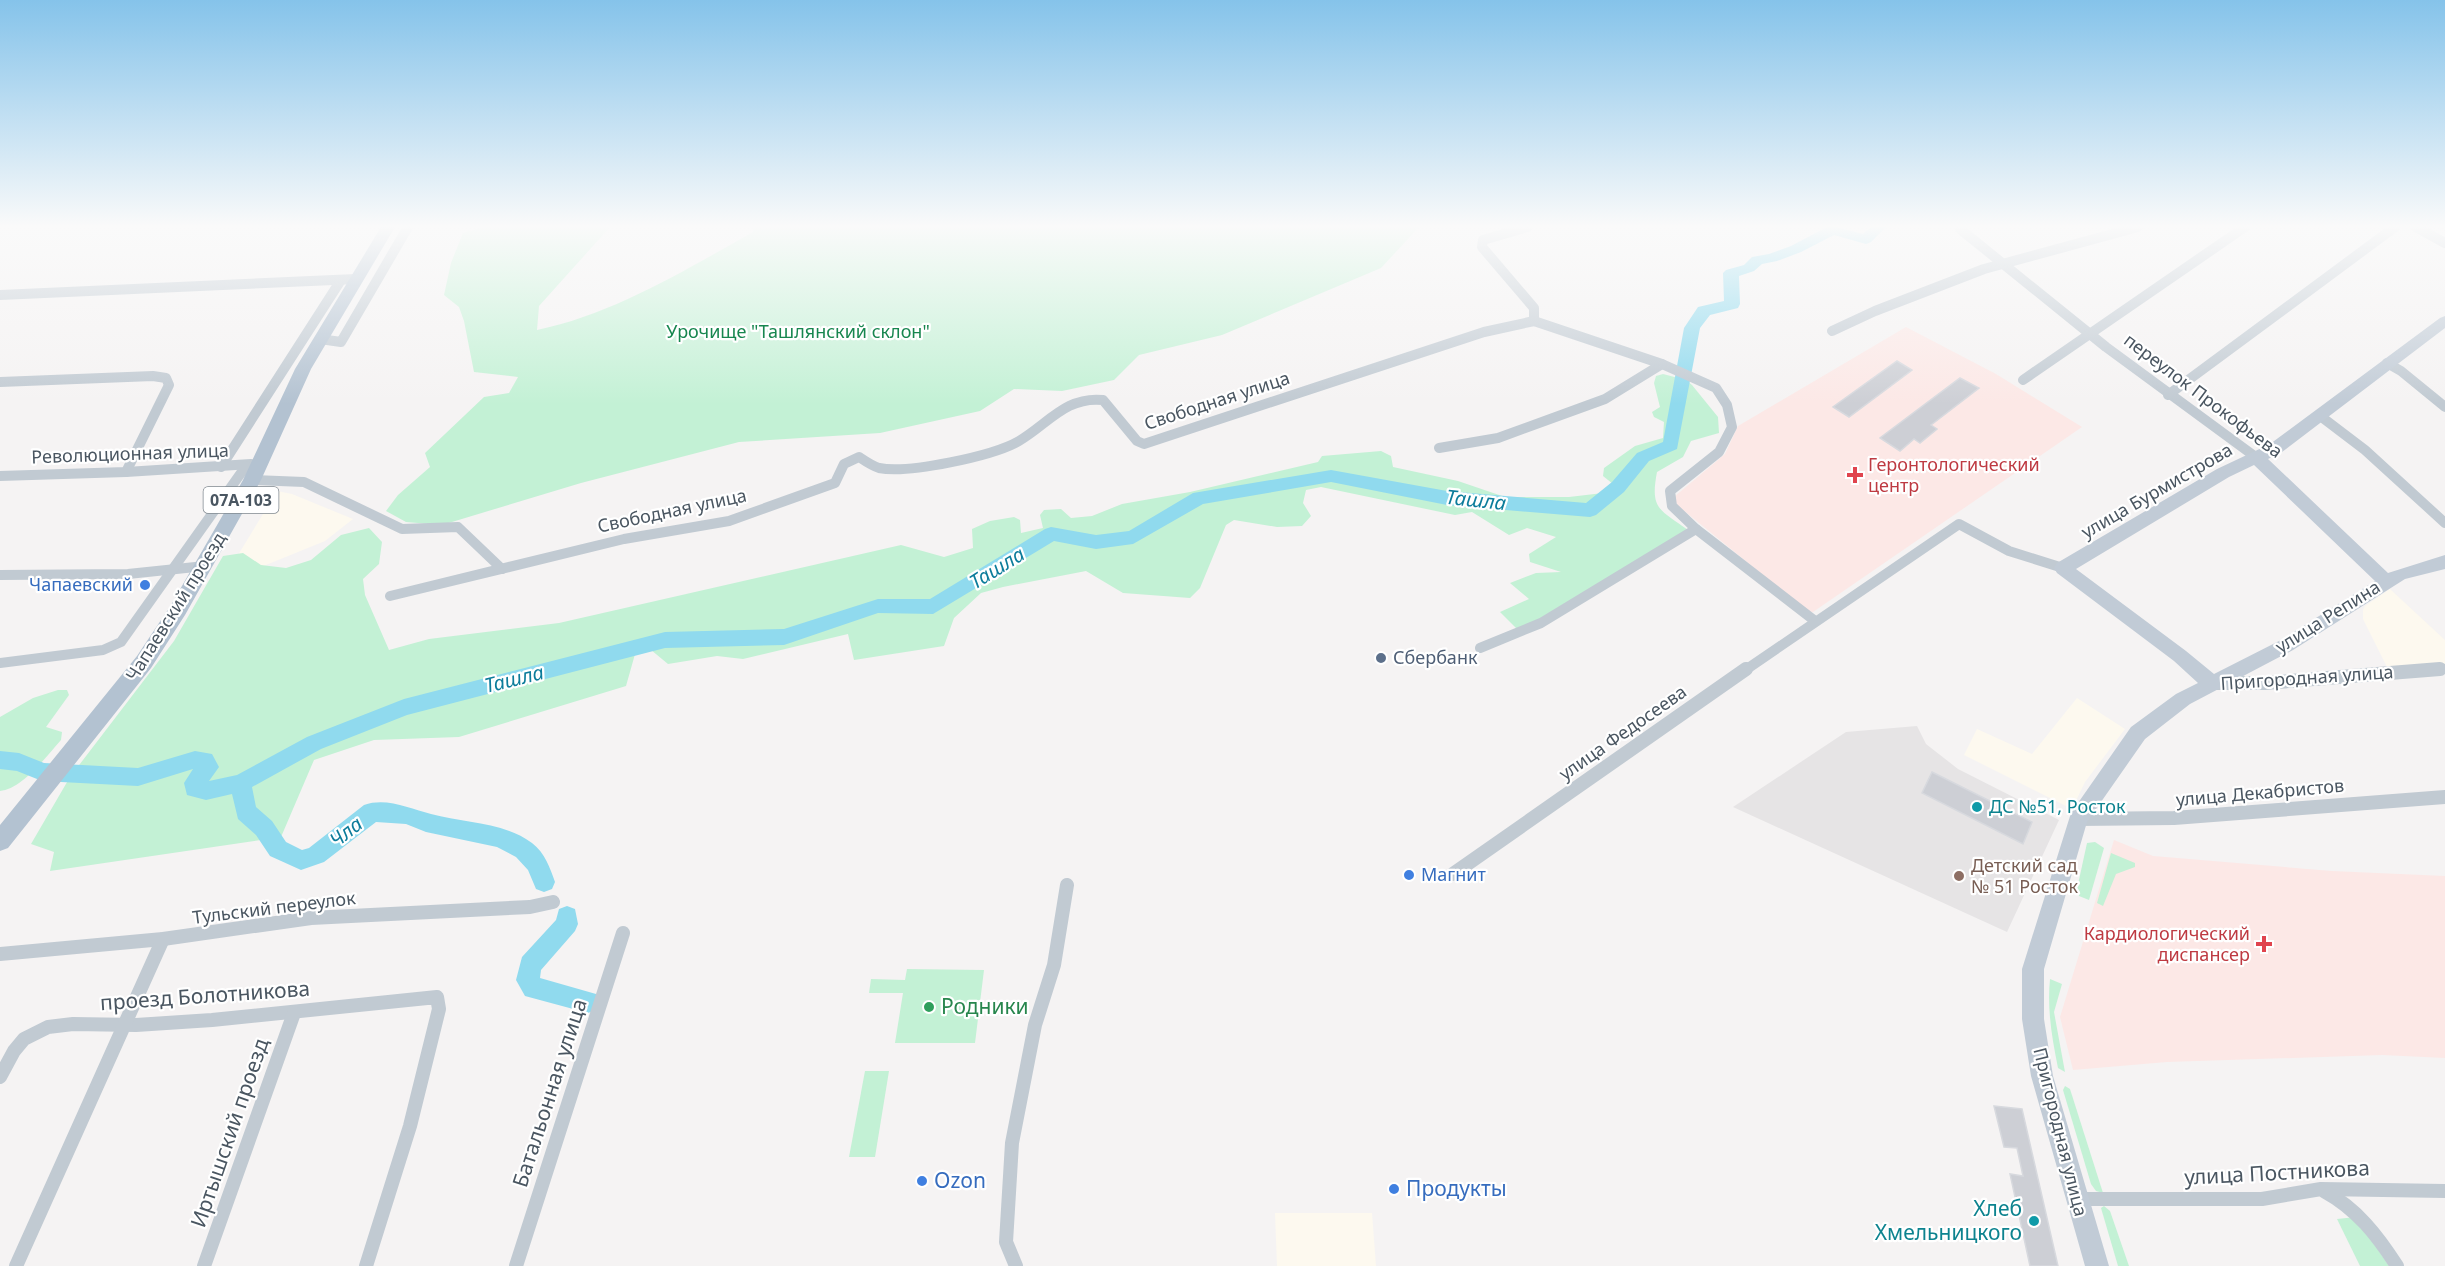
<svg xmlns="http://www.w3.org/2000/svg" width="2445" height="1266" font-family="'Noto Sans',sans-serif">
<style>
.commercial{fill:#fdf9ef}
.education{fill:#e6e4e5}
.medical{fill:#fce8e6}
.green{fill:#c3f1d5}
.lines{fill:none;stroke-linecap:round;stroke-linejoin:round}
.river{fill:#90daee;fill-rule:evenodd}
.building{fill:#cdcfd5;stroke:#d7d9de;stroke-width:1.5}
.street-far1{stroke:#c1cad2;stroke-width:10}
.street{stroke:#c1cad2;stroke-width:14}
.secondary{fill:#c1cbd6;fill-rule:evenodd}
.primary{fill:#b3c2d1;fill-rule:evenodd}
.health-dot{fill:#e0444e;stroke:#fff;stroke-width:2}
.shop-dot{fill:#3f7fe0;stroke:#fff;stroke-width:2}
.service-dot{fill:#5c6f8a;stroke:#fff;stroke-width:2}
.culture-dot{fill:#0f9aa8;stroke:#fff;stroke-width:2}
.education-dot{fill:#8d6e63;stroke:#fff;stroke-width:2}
.leisure-dot{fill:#2e9e5b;stroke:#fff;stroke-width:2}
.labels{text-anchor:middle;stroke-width:4.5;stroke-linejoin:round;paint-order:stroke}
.shield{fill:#fff;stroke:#808990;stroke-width:1.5}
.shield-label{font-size:16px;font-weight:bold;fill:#4a5661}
.park-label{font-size:18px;fill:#17864f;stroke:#fff}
.street-label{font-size:18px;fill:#4a5661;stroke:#fff}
.health-label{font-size:18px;fill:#be3a42;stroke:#fff;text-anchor:start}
.shop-label{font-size:18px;fill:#366cbe;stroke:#fff;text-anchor:end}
.service-label{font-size:18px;fill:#4e5e75;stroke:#fff;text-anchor:start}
.culture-label{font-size:18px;fill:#0d838f;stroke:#fff;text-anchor:start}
.education-label{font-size:18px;fill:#785e54;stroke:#fff;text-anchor:start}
.water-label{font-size:20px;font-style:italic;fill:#0c7c9b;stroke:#fff}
.near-street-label{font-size:21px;fill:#4a5661;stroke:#fff}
.near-leisure-label{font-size:21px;fill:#27864d;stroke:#fff;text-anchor:start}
.near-shop-label{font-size:21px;fill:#366cbe;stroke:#fff;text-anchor:start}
.near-culture-label{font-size:21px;fill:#0d838f;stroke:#fff;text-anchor:end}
</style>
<rect width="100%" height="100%" fill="#f5f3f3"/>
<!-- commercial -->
<g class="commercial">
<polygon points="277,491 292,494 353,519 325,541 261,567 238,555"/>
<polygon points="2390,589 2445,640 2445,665 2387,667 2363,619 2363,610 2365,606"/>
<polygon points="2077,698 2125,729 2085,782 2072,809 1964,755 1977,729 2032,754"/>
<polygon points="1275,1213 1372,1213 1376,1266 1277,1266"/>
</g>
<!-- education -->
<polygon class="education" points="1917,726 1926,744 1958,769 2059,820 2007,932 1733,807 1846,732"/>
<!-- medical -->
<g class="medical">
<polygon points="1906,327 1996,374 2082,427 1813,612 1807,611 1677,505 1674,497 1725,454 1738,426"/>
<polygon points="2114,840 2153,856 2332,871 2445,876 2445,1058 2382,1055 2167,1062 2073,1070 2060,1017"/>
</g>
<!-- green -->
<g class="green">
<path d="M 484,227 L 610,227 L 539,306 L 537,330 C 614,314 685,270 753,232 L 754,227 L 1419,227 L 1381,268 L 1222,335 L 1139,355 L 1114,380 L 1062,391 L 1014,389 L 980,411 L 880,433 L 739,442 L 581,483 L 442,525 L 406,522 L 386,511 L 398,495 L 430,467 L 425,453 L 484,397 L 509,393 L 518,377 L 474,372 L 464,321 L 459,307 L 444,295 L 451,263 L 463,233 Z"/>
<path d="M 1663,374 L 1686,380 L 1692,385 L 1718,417 L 1719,433 L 1691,441 L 1683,457 L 1657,472 C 1650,509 1659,509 1688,530 L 1519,631 L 1500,612 L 1529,599 L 1510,583 L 1536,573 L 1561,572 L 1530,562 L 1529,554 L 1556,537 L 1527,528 L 1509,535 L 1472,512 L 1455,515 L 1321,487 L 1306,490 L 1303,503 L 1311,516 L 1302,526 L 1277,527 L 1234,520 L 1226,525 L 1200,588 L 1190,598 L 1123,593 L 1086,571 L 1003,587 L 981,593 L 954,618 L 944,646 L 854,660 L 848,634 L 743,659 L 717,656 L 668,664 L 639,640 L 626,686 L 459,737 L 374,740 L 314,760 L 281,837 L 50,871 L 54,852 L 31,844 L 70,777 L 174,641 L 223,556 L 243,553 L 261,565 L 286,568 L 311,560 L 341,535 L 369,528 L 382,542 L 379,564 L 363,579 L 365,595 L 389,650 L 429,639 L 559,623 L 901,545 L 944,557 L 973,548 L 972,529 L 990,521 L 1014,517 L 1020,520 L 1021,533 L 1043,528 L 1040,515 L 1044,510 L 1061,509 L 1071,518 L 1092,516 L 1122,504 L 1190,492 L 1318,462 L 1322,456 L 1381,451 L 1391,456 L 1393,467 L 1458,481 L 1505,497 L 1569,497 L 1603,493 L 1613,484 L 1603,476 L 1604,468 L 1635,446 L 1663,438 L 1664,422 L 1654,417 L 1652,412 L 1660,407 L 1654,383 L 1656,376 Z"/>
<path d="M 58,690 L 67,690 L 69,695 L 46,727 L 62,732 L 61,740 C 46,757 22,789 0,791 L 0,717 L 33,698 Z"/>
<polygon points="2095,842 2104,848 2089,900 2079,896 2077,889 2087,843"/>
<polygon points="2111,853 2135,863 2135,867 2116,874 2103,906 2097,903"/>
<polygon points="907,969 984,970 975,1043 895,1043 903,993 869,993 871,979 905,980"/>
<path d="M 2050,979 L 2062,984 L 2054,1012 L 2065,1072 L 2058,1068 C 2052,1038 2047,1010 2050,979 Z"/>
<polygon points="865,1071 889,1071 875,1157 849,1157"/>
<polygon points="2065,1086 2070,1089 2103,1193 2096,1191 2091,1184 2063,1090"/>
<polygon points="2104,1206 2110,1211 2129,1266 2118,1266 2101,1208"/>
<polygon points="2356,1217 2389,1266 2360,1266 2337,1219"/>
</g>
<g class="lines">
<!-- river -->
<g class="river">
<path d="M 1827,227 L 1836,227 L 1863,234 L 1871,227 L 1886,227 L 1871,242 L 1866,244 L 1834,235 L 1801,252 L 1777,261 L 1762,264 L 1754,271 L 1739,276 L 1740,304 L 1738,308 L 1710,315 L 1700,328 L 1677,449 L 1649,461 L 1624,492 L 1596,515 L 1590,517 L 1447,505 L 1331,482 L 1203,504 L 1133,544 L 1096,549 L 1054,541 L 933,614 L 878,613 L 784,645 L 665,648 L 407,715 L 321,749 L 252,787 L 256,807 L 272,821 L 286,842 L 302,850 L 309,848 L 364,805 C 387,797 410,809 431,814 C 464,823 504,822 532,843 C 545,853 550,868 555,882 L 552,889 L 544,892 L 536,889 L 528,870 L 516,857 L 497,847 L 426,832 L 406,824 L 376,822 L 324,862 L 301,870 L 270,856 L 256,835 L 238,819 L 232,794 L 206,800 L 187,795 L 184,783 L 193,769 L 138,786 L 42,781 L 17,771 L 0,769 L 0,751 L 19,753 L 44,763 L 138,768 L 195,751 L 212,754 L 219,767 L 209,781 L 237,775 L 307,737 L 404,699 L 665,632 L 784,629 L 878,599 L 930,599 L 1045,529 L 1051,527 L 1096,535 L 1129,531 L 1193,493 L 1331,470 L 1447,491 L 1586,503 L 1612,482 L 1637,453 L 1663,442 L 1684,328 L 1698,307 L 1724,301 L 1723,273 L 1726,270 L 1744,265 L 1752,257 L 1769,254 L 1791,246 Z"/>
<polygon points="567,906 575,909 578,924 575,931 541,970 540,978 596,994 600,1002 596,1010 588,1013 525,996 516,980 522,957 556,920 559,909"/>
</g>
</g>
<!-- building -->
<g class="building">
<polygon points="1897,361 1912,370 1849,417 1833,407"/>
<polygon points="1960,378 1979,388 1931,425 1937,429 1920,443 1914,439 1900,451 1880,438"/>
<polygon points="1932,772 2032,822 2023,844 1922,793"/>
<polygon points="1994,1106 2022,1109 2058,1266 2030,1266 2010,1174 2023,1176 2017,1148 2004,1147"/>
</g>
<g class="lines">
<!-- street-far1 -->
<g class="street-far1">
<polyline points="2416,227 2445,243"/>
<polyline points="1960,229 2106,347 2257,458"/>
<polyline points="0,295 356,279"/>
<polyline points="1534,321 1662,364 1716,388 1727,405 1732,427 1719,452 1670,491 1672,506 1696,529 1815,621"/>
<polyline points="1832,331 1875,311 1984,269 2138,227"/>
<polyline points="320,339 341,342 408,227"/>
<polyline points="2387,363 2401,371 2445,407"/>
<polyline points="2023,380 2245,227"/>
<polyline points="0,382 153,376 166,378 169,385 126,472"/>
<polyline points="2168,395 2395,227"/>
<polyline points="2319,415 2365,450 2445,523"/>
<polyline points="1439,448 1498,438 1605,399 1662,364"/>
<polyline points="221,467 341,280"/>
<polyline points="0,476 126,472 251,464"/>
<polyline points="252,480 304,482 402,529 458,527 502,569"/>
<polyline points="0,575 128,574 205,566"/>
<path d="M 390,596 L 624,539 L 729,521 L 835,483 L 844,464 L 859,457 C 865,461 872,466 879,468 C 908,474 993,456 1019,441 C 1048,424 1066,396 1103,400 L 1137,441 L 1144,444 L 1484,332 L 1534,321 L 1534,308 L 1482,247 L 1483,240 L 1528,227"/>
<polyline points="1480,648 1541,623 1696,529"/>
<polyline points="0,663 103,650 121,642 246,466"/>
<polyline points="1744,671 1959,524 2009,551 2063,568"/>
<polyline points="2421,671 2445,669"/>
</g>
<!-- street -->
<g class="street">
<polyline points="2216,683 2265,683 2440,669"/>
<polyline points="2078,819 2174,818 2445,797"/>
<polyline points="1453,874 1746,669"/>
<polyline points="0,954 163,939 311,918 530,907 553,902"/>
<polyline points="0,1077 14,1051 24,1039 48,1027 73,1024 136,1025 212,1020 437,997 439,1009 410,1126 366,1266"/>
<path d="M 2324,1191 C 2357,1209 2377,1235 2397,1266"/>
<polyline points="2076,1199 2262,1199 2321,1189 2445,1191"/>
<polyline points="16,1266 163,939"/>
<polyline points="204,1266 294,1013"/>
<polyline points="516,1266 623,933"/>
<polyline points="1016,1266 1006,1242 1012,1143 1035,1025 1054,965 1067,885"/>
</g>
<!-- secondary -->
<path class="secondary" d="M 2445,316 L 2445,328 L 2282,452 L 2268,459 L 2388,573 L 2445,555 L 2445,569 L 2405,579 L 2293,650 L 2190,704 L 2145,739 L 2087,822 L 2044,969 L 2044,1019 L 2053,1076 L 2109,1266 L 2085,1266 L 2031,1076 L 2022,1019 L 2022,969 L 2071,813 L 2131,727 L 2176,694 L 2198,683 L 2174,661 L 2057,573 L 2054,568 L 2057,563 L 2217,469 L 2270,444 L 2440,318 ZM 2254,465 L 2375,581 L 2281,640 L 2214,674 L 2186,651 L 2076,569 L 2229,477 Z"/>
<!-- primary -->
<polygon class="primary" points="381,227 395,227 311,369 261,480 185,615 151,668 8,848 0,851 0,825 137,656 171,605 243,480 295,369"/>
</g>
<!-- sky -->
<linearGradient id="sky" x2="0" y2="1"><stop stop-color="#85c3ea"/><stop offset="0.56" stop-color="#fafafa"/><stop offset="1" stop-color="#fafafa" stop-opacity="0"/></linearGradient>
<rect width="2445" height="404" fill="url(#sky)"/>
<!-- markers -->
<g class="health-dot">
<path d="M1852 466h6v6h6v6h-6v6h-6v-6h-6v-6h6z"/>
<path d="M2261 935h6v6h6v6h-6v6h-6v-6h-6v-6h6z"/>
</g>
<g class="shop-dot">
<circle cx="145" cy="585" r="6"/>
<circle cx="1409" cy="875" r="6"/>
<circle cx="922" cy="1181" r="6"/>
<circle cx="1394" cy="1189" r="6"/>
</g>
<circle class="service-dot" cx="1381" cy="658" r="6"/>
<g class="culture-dot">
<circle cx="1977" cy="807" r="6"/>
<circle cx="2034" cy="1221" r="6"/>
</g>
<circle class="education-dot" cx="1959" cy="876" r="6"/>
<circle class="leisure-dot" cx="929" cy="1007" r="6"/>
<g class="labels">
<!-- shield labels -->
<rect class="shield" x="203.5" y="487" width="75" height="26" rx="4.5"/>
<g class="shield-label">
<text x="241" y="506">07А-103</text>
</g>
<!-- park labels -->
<g class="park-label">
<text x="798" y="338">Урочище "Ташлянский склон"</text>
</g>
<!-- street labels -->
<g class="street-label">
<text transform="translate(2203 396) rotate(37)" y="6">переулок Прокофьева</text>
<text transform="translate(1217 401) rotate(-18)" y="6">Свободная улица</text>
<text transform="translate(130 454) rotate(-2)" y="6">Революционная улица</text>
<text transform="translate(2157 491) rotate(-30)" y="6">улица Бурмистрова</text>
<text transform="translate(672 511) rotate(-12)" y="6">Свободная улица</text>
<text transform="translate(176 607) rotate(-58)" y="6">Чапаевский проезд</text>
<text transform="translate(2328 617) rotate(-32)" y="6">улица Репина</text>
<text transform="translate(2307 678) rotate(-4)" y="6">Пригородная улица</text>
<text transform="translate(1623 733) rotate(-35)" y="6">улица Федосеева</text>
<text transform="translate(2260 793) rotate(-5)" y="6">улица Декабристов</text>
<text transform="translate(274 908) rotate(-7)" y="6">Тульский переулок</text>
<text transform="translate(2060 1132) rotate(76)" y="6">Пригородная улица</text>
</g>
<!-- health labels -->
<g class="health-label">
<text x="1868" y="471">Геронтологический<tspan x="1868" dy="21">центр</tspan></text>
<text x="2250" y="940" text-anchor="end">Кардиологический<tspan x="2250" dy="21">диспансер</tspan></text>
</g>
<!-- shop labels -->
<g class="shop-label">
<text x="133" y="591">Чапаевский</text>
<text x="1421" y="881" text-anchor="start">Магнит</text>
</g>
<!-- service labels -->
<g class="service-label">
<text x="1393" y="664">Сбербанк</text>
</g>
<!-- culture labels -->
<g class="culture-label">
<text x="1989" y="813">ДС №51, Росток</text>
</g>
<!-- education labels -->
<g class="education-label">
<text x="1971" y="872">Детский сад<tspan x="1971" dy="21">№ 51 Росток</tspan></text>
</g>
<!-- water labels -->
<g class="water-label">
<text transform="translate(1476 500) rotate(6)" y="7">Ташла</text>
<text transform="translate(997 568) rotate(-32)" y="7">Ташла</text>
<text transform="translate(514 679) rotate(-14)" y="7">Ташла</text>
<text transform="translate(346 832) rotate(-38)" y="7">Чла</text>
</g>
<!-- near-street labels -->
<g class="near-street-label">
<text transform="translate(205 996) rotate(-4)" y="7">проезд Болотникова</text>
<text transform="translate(550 1093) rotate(-72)" y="7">Батальонная улица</text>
<text transform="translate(230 1133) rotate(-71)" y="7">Иртышский проезд</text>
<text transform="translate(2277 1173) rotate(-3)" y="7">улица Постникова</text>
</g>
<!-- near-leisure labels -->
<g class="near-leisure-label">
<text x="941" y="1014">Родники</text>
</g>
<!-- near-shop labels -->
<g class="near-shop-label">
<text x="934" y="1188">Ozon</text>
<text x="1406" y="1196">Продукты</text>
</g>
<!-- near-culture labels -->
<g class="near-culture-label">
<text x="2022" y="1216">Хлеб<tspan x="2022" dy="24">Хмельницкого</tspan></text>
</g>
</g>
</svg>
